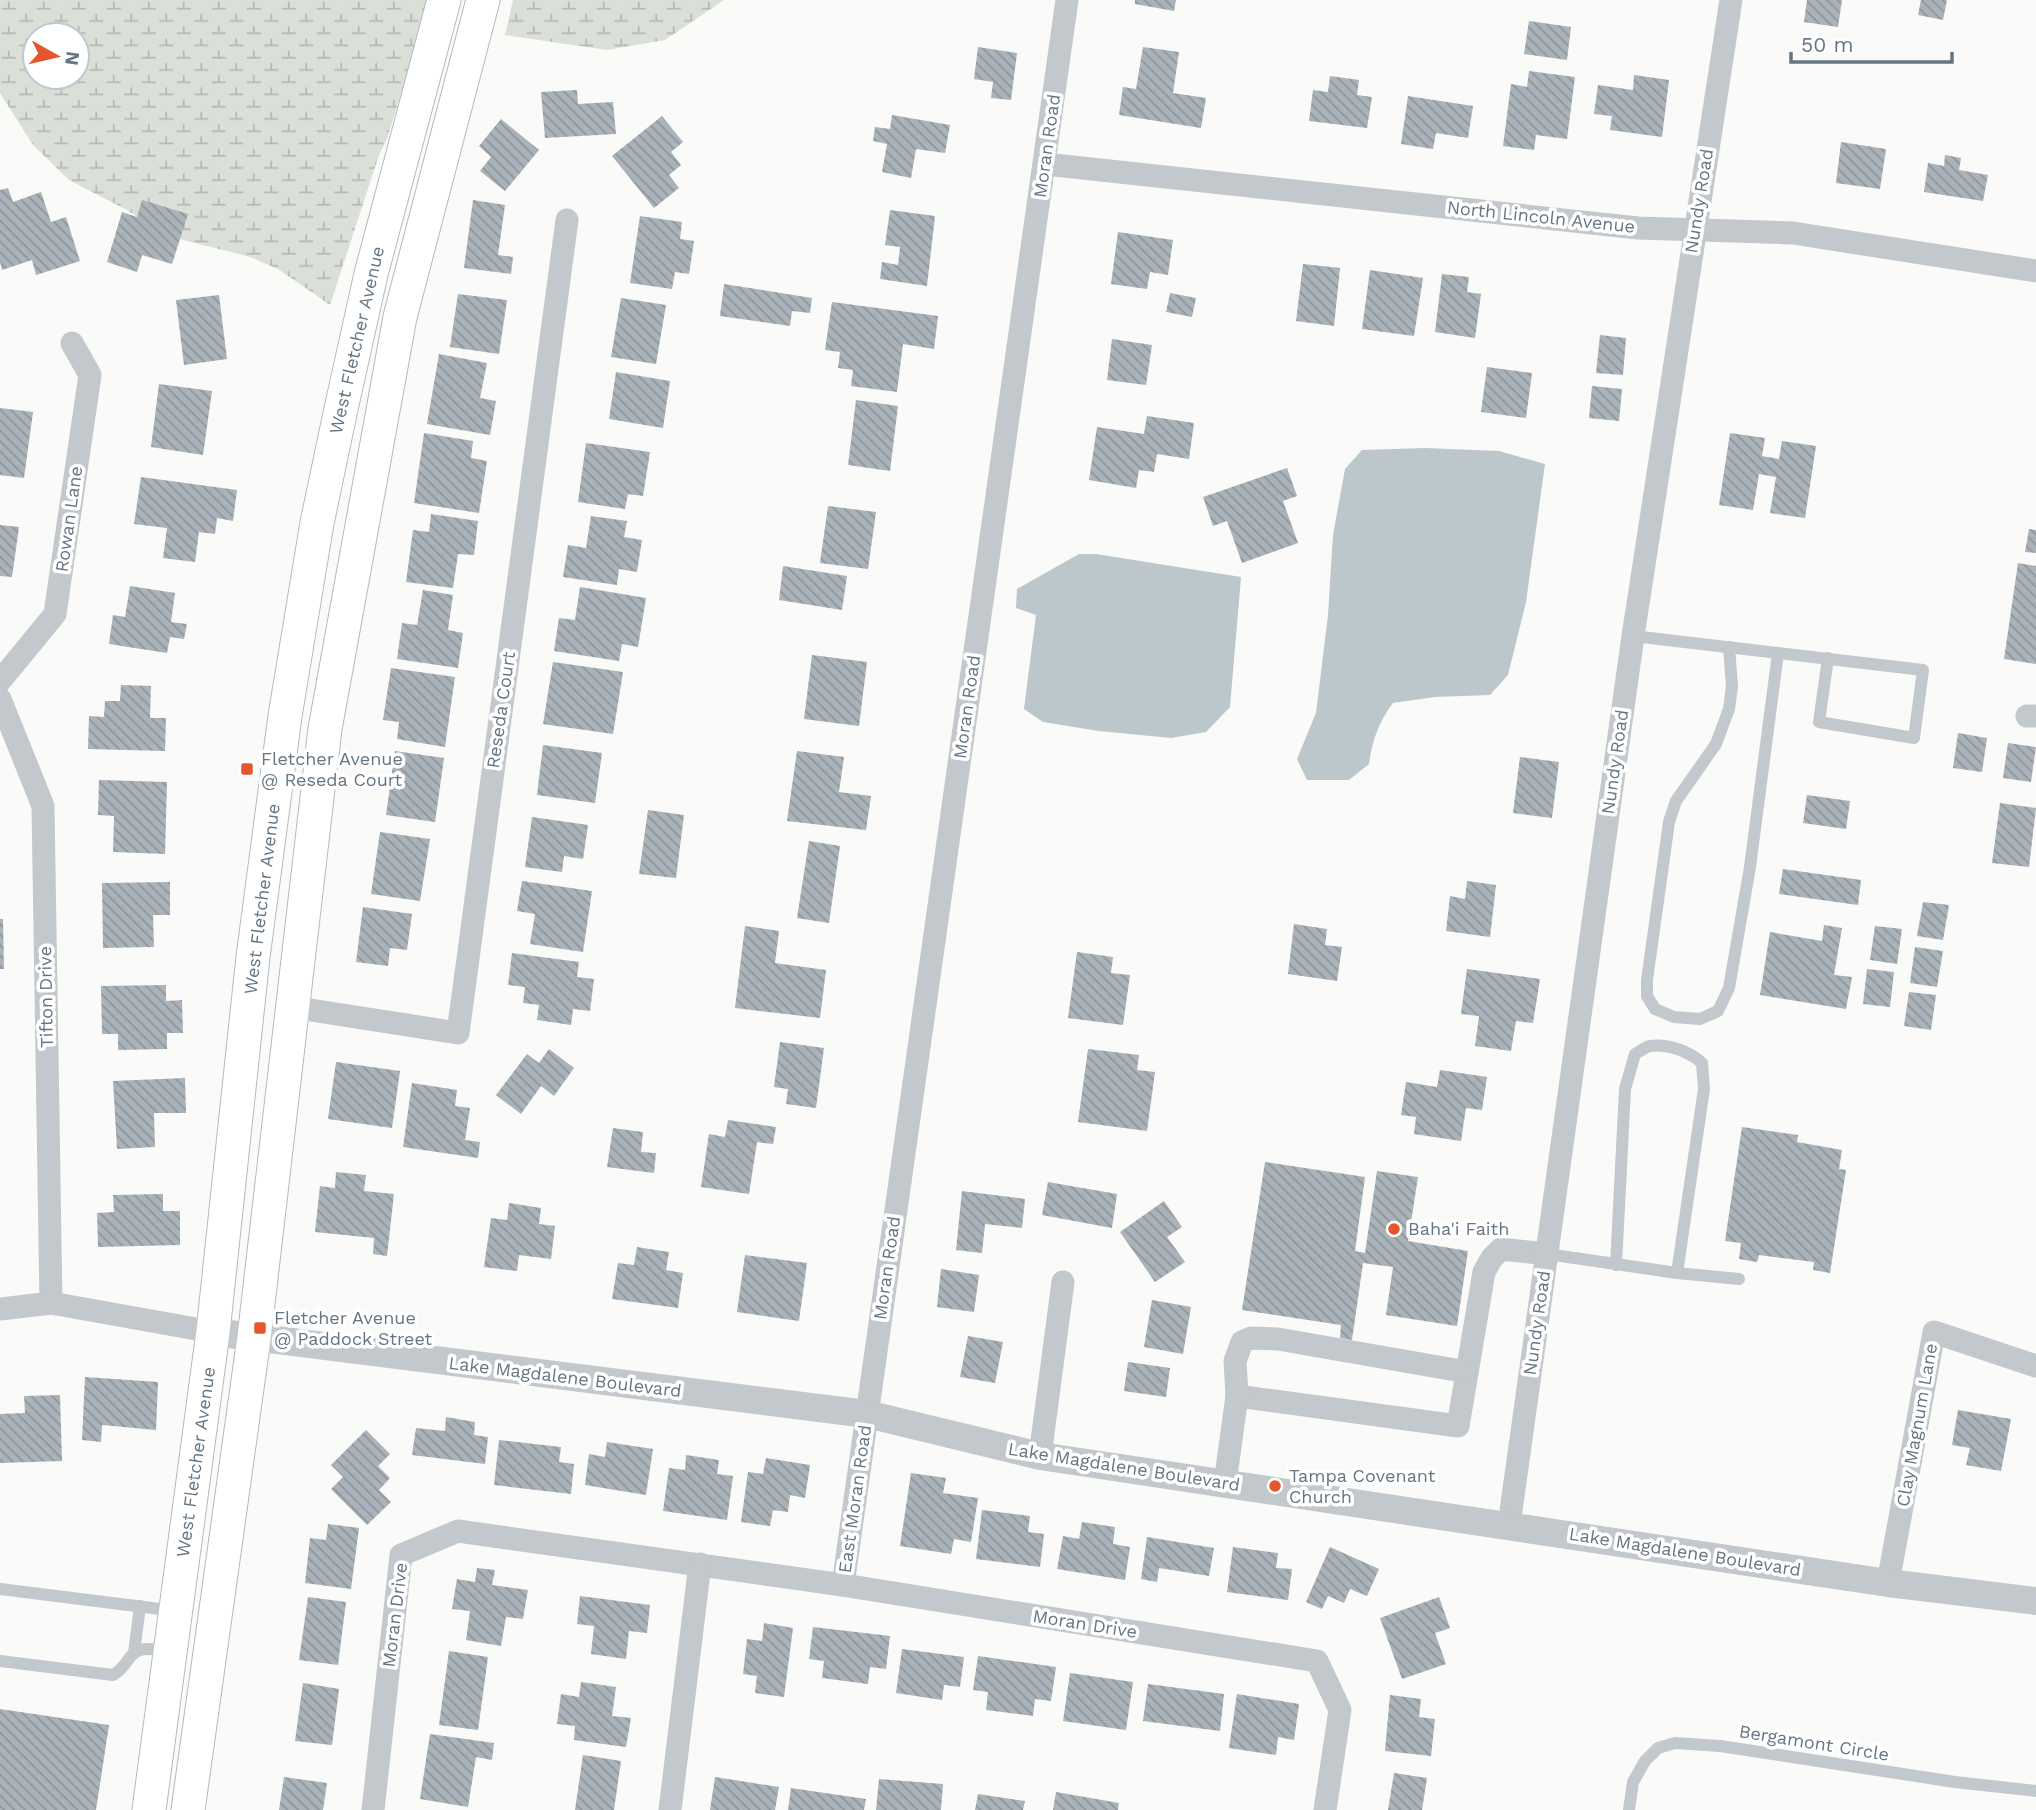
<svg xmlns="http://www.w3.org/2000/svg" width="2036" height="1810" font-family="'Work Sans',sans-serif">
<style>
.wetland{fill:url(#wetland-marsh);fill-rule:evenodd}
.water{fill:#bbc7cb}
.building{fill:url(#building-back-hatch)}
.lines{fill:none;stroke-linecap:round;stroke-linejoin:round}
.secondary-casing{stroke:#b3babf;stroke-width:35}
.service{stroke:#c3c8cc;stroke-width:12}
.minor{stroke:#c3c8cc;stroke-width:23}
.tertiary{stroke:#c3c8cc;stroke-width:28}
.secondary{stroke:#fff;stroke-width:33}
.poi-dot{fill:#e4572e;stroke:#fff;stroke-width:2.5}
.labels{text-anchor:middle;stroke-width:7;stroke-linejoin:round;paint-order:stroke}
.street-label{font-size:18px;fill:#657683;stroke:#fff}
.poi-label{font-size:18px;fill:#657683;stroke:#fff;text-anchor:start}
</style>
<defs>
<pattern id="wetland-marsh" width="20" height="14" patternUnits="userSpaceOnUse" patternTransform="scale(1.75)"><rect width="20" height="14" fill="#dadfd7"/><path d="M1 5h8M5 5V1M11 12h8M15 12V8" fill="none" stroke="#b4b9b4"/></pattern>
<pattern id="building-back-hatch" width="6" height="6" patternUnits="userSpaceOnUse" patternTransform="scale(1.75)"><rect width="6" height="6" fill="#aab3b9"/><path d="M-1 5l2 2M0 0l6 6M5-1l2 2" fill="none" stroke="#8e969c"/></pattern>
</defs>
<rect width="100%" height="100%" fill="#fafaf8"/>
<!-- wetland -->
<g class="wetland">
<path d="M 0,0 L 430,0 L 387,139 L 379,155 L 330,305 L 278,269 L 250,257 L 164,235 L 127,210 L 69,180 L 33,145 L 0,93 ZM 35,35 L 77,35 L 77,77 L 35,77 Z"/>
<polygon points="513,0 724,0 665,40 607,50 505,35"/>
</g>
<!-- water -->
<g class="water">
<path d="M 1425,448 L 1499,451 L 1545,464 L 1526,602 L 1508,675 L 1490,695 L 1435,697 L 1393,703 C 1379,721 1372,741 1369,764 L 1349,780 L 1307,780 L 1297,759 L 1316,713 L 1328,615 L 1333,535 L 1345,469 L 1362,450 Z"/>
<polygon points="1079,554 1096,554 1241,577 1230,707 1206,732 1171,738 1099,731 1043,722 1024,709 1036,615 1016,608 1017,589"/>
</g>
<!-- building -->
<g class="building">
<polygon points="1135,0 1176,0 1174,11 1135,4"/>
<polygon points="1807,0 1842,0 1838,27 1804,22"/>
<polygon points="1921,0 1947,0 1943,20 1918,15"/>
<polygon points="1529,21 1571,27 1567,60 1524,54"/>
<polygon points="978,47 1017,53 1011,100 991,98 993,82 974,79"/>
<polygon points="1143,47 1179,52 1173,93 1206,98 1201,128 1119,115 1123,87 1136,89"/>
<polygon points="1529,71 1575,77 1567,139 1536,135 1534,150 1503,146 1511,84 1527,87"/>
<polygon points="1634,75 1669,80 1662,137 1610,130 1612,116 1594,114 1598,85 1633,90"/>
<polygon points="1330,76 1359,80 1357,95 1372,97 1367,128 1309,121 1313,90 1328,92"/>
<polygon points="577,90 578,104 613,102 616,134 545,138 541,92"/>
<polygon points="1408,96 1473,106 1468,138 1436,133 1433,149 1401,144"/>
<polygon points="892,115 950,125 945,153 916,149 911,178 882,172 887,144 873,141 875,127 890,129"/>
<polygon points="662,116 683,142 671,152 681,165 669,175 679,188 654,208 612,156"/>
<polygon points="501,119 539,150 505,191 480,171 491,157 479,146"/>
<polygon points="1841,142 1886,149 1880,189 1836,183"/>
<polygon points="1945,155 1961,158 1959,170 1988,175 1983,201 1924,192 1928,163 1944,166"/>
<polygon points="8,188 13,202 41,192 51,222 66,217 80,261 36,275 32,260 2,270 0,262 0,190"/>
<polygon points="142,200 188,214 172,264 142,255 137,272 107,262 122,212 137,217"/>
<polygon points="473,200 505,205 498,255 513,257 511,274 464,268"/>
<polygon points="890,210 935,216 927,286 880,279 882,262 898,265 900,247 885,245"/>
<polygon points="640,216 682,222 680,239 694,241 689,274 675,272 672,289 630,283"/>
<polygon points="1118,232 1173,240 1168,275 1150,272 1147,289 1111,284"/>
<polygon points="1303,264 1340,268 1334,326 1296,321"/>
<polygon points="1370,270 1423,278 1414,336 1362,329"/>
<polygon points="1442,274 1469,277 1467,292 1481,294 1475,338 1435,332"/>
<polygon points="724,284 812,298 810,313 792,311 790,326 720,316"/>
<polygon points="1170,293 1196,298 1192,317 1166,312"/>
<polygon points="458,294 507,300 499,354 450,347"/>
<polygon points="219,295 227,359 184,365 176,300"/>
<polygon points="621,298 666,305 656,364 611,357"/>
<polygon points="832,302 938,316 934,349 903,344 897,392 851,386 853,370 838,368 840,352 825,350"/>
<polygon points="1600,335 1626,338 1623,375 1596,373"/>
<polygon points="1112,339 1152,345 1146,385 1107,380"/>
<polygon points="439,354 487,363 480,398 496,401 490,435 427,424"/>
<polygon points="1487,367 1532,373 1526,418 1481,412"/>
<polygon points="616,372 670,381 663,428 609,419"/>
<polygon points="159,384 212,391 203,455 151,447"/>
<polygon points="1592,386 1622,389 1619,421 1589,418"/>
<polygon points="856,400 898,406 890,471 848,465"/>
<polygon points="0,408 33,412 24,478 0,475"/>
<polygon points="1147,416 1194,423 1189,459 1157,454 1154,472 1139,470 1136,488 1089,480 1097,427 1144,434"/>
<polygon points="424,433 473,441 471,458 487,461 479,513 414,503"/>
<polygon points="1730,433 1765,438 1762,456 1779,459 1782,441 1816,446 1805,518 1770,513 1776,477 1759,474 1753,510 1719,505"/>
<polygon points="586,443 650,452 643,496 628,494 625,509 578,502"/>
<polygon points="1287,468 1297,496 1283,501 1298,543 1242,563 1227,521 1213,526 1203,497"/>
<polygon points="141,477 237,490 233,521 217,518 215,534 199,532 195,562 163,558 167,528 134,524"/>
<polygon points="828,506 876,512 868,569 820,563"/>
<polygon points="431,514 478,521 474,555 458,554 453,588 406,582 413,530 429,532"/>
<polygon points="591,516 627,521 624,537 642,540 637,572 619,569 617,585 563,577 568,545 586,548"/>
<polygon points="0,525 19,527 12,577 0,576"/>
<polygon points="2029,529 2036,530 2036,553 2025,552"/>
<polygon points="2018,563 2036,566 2036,664 2004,659"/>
<polygon points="783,566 847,576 842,610 779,600"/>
<polygon points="130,586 175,593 171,622 187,624 184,639 170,637 167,653 109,644 113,615 125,617"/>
<polygon points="580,587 646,598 638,647 622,644 619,661 554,651 559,618 575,620"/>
<polygon points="423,590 453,595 448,630 463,633 458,668 397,659 402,623 417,625"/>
<polygon points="812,655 867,662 859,726 804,719"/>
<polygon points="553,662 623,672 613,734 543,724"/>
<polygon points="391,668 455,677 445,747 397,739 399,722 383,720"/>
<polygon points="121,685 151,686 150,718 166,718 165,751 88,749 89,716 104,717 105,701 120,701"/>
<polygon points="1958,733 1987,738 1982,772 1953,768"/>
<polygon points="2008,743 2036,747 2031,782 2003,778"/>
<polygon points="543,745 602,753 595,803 537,795"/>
<polygon points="395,751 444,758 435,822 386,815"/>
<polygon points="797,751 844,757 839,792 871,796 866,830 787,821"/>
<polygon points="1520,757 1559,762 1552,818 1513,813"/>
<polygon points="99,780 167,782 165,854 113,852 114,816 98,815"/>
<polygon points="1807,795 1850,801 1846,829 1803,823"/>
<polygon points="2000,803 2036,808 2029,867 1992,863"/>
<polygon points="648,810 684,815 676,878 639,874"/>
<polygon points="532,817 588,825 583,859 564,856 562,872 525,867"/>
<polygon points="380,832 430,839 420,901 371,894"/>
<polygon points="809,841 840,846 829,923 797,918"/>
<polygon points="1783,869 1861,880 1858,905 1779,894"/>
<polygon points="522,881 592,891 583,952 530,944 535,914 517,911"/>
<polygon points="1467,881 1496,885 1490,937 1446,931 1450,896 1465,899"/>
<polygon points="170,882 170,915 153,915 154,947 103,948 102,883"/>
<polygon points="1923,902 1949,905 1943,940 1917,936"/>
<polygon points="363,907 412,914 407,950 390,948 388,966 356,962"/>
<polygon points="0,919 3,919 4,969 0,969"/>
<polygon points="1294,924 1327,929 1325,945 1342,947 1337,981 1288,974"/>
<polygon points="1824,925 1842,928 1834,975 1852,977 1846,1009 1760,995 1770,932 1822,941"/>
<polygon points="745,926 779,931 775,963 826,970 820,1018 735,1008"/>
<polygon points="1875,926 1902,929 1897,964 1870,960"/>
<polygon points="1915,947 1943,951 1937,987 1910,983"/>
<polygon points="1077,952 1113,957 1111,973 1130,975 1123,1025 1068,1018"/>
<polygon points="512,953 579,962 577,977 594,979 590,1011 573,1009 571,1025 537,1020 539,1005 523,1003 525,987 508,985"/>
<polygon points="1467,969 1540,979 1533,1023 1516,1021 1511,1051 1475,1046 1479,1016 1461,1014"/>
<polygon points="1867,969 1894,972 1890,1007 1863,1004"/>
<polygon points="166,985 166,1001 182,1000 183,1033 167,1033 167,1049 118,1050 118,1034 102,1034 101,986"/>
<polygon points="1909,992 1936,995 1931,1030 1904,1026"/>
<polygon points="780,1042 824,1048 816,1108 786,1104 788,1089 774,1087"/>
<polygon points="549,1049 574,1068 554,1096 541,1086 521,1114 496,1095 527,1054 539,1063"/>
<polygon points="1088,1049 1139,1055 1137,1070 1155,1072 1147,1131 1078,1122"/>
<polygon points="336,1062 400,1071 392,1128 328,1119"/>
<polygon points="1440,1070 1487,1077 1482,1110 1466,1108 1461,1141 1414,1134 1416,1117 1401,1115 1406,1082 1437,1087"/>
<polygon points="185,1078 186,1113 154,1113 155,1147 117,1149 113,1081"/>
<polygon points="412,1083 457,1090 455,1106 470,1108 465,1140 480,1142 478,1158 403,1147"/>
<polygon points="728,1120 776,1127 773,1144 757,1142 749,1194 701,1187 709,1134 725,1137"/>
<polygon points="1742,1127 1798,1135 1797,1142 1842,1150 1839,1169 1846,1170 1830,1273 1813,1270 1814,1262 1759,1255 1757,1262 1739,1259 1741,1243 1725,1241"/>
<polygon points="613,1128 643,1132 641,1152 656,1153 654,1173 607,1167"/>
<polygon points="1265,1162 1365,1177 1355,1251 1365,1253 1377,1171 1418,1177 1408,1241 1468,1251 1457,1326 1386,1315 1393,1267 1363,1263 1352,1340 1340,1338 1341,1325 1242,1310"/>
<polygon points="336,1172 366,1175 364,1191 394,1194 387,1256 373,1254 374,1238 315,1232 320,1186 335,1188"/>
<polygon points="1048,1182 1117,1194 1112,1228 1042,1215"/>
<polygon points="962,1191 1025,1199 1022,1228 985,1224 982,1253 956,1250"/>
<polygon points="163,1194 163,1211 180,1211 180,1245 98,1247 97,1213 114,1212 113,1195"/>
<polygon points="1164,1201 1182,1227 1167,1237 1185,1262 1155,1282 1120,1232"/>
<polygon points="509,1203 541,1208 539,1224 555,1226 551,1259 519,1255 517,1271 484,1267 491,1218 507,1220"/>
<polygon points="637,1247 669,1252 666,1270 683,1273 678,1308 612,1299 618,1263 634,1265"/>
<polygon points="745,1255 807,1263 799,1321 737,1312"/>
<polygon points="941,1269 979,1275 974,1312 937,1307"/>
<polygon points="1152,1300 1191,1307 1183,1354 1144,1347"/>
<polygon points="968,1336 1003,1342 995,1383 960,1377"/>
<polygon points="1128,1362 1170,1368 1166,1397 1124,1391"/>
<polygon points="85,1377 158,1382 156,1430 102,1425 101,1442 82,1440"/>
<polygon points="60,1395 62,1461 0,1463 0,1414 25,1413 24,1396"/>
<polygon points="1958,1410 2011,1419 2001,1471 1966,1465 1970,1448 1952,1445"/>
<polygon points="446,1417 475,1422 474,1435 488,1437 485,1464 412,1455 416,1428 445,1431"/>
<polygon points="366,1430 390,1454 378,1466 390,1478 379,1490 391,1502 367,1525 331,1489 343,1477 331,1465"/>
<polygon points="499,1440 561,1447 559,1462 574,1464 571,1494 494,1485"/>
<polygon points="607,1442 653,1449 646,1495 585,1485 589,1454 605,1457"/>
<polygon points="686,1455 719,1460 717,1474 733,1476 727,1520 663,1511 669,1468 685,1470"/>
<polygon points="766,1458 810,1465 805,1498 790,1495 788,1512 773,1510 770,1526 741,1522 748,1472 763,1474"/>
<polygon points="911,1473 946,1478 943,1493 978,1498 971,1542 954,1539 951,1554 900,1546"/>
<polygon points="982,1510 1030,1516 1028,1532 1044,1534 1040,1567 976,1559"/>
<polygon points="1082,1522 1115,1527 1113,1544 1130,1547 1125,1580 1057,1569 1063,1536 1079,1539"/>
<polygon points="328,1524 359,1528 351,1589 305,1583 310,1538 326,1540"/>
<polygon points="1147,1537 1214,1548 1209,1576 1159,1568 1157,1582 1141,1579"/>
<polygon points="1233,1547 1278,1553 1276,1568 1292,1569 1288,1600 1227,1592"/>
<polygon points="1330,1547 1379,1569 1367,1596 1350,1589 1344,1603 1328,1596 1322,1609 1306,1602"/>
<polygon points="477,1568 495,1570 492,1585 528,1590 523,1619 506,1617 501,1646 466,1640 470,1611 452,1609 457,1579 475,1582"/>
<polygon points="580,1596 650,1605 647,1633 629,1631 626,1659 591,1654 594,1626 577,1624"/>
<polygon points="308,1597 346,1602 338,1665 299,1660"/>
<polygon points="1439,1597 1450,1628 1435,1633 1446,1664 1402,1679 1380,1618"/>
<polygon points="764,1623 793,1628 784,1697 755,1693 757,1676 743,1674 747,1639 762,1641"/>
<polygon points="813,1627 890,1636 886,1669 870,1667 868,1684 822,1678 824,1661 809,1659"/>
<polygon points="902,1649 964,1657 960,1687 944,1685 942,1700 896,1693"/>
<polygon points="449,1651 488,1657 478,1730 439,1725"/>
<polygon points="978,1656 1056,1667 1051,1701 1035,1699 1033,1716 986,1710 988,1692 973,1690"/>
<polygon points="1070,1673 1133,1682 1126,1730 1063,1721"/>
<polygon points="581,1682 616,1687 612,1716 631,1718 626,1747 574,1740 575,1726 557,1724 561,1694 579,1697"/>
<polygon points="303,1683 339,1689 332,1745 295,1741"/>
<polygon points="1148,1684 1224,1694 1220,1731 1143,1721"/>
<polygon points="1237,1694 1299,1704 1294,1740 1278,1737 1276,1755 1229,1748"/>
<polygon points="1390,1695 1421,1699 1419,1717 1435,1719 1431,1756 1385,1751"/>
<polygon points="0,1709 109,1725 96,1810 0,1810"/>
<polygon points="430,1734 494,1743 492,1760 476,1757 468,1807 420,1799"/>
<polygon points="583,1755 621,1761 614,1810 575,1810"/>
<polygon points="1394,1773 1427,1778 1422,1810 1388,1810"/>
<polygon points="284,1777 327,1783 323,1810 279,1810"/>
<polygon points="715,1777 779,1787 775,1810 710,1810"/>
<polygon points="879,1779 943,1784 941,1810 876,1810"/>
<polygon points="791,1788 866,1799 864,1810 788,1810"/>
<polygon points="1056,1792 1119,1803 1118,1810 1053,1810"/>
<polygon points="978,1794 1025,1801 1023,1810 975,1810"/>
</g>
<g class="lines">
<!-- secondary casing -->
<g class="secondary-casing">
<g id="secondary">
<polyline points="149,1810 213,1332 253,957 285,716 317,523 341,409 371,274 444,0"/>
<polyline points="188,1810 254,1338 325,729 400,317 483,0"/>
</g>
</g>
<!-- service -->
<g class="service">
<polyline points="1633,636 1923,670 1914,738 1819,722 1828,658"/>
<polyline points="1729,647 1732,686 1729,709 1716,744 1676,801 1669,822 1647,980 1647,996 1655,1009 1674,1017 1700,1019 1718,1011 1729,988 1750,867 1778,653"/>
<polyline points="1547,1254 1677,1273 1739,1279"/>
<path d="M 1616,1265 L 1625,1089 L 1635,1054 C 1639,1052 1645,1047 1650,1046 C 1668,1043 1690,1052 1702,1063 L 1704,1089 L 1677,1273"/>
<polyline points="0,1589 176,1611"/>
<polyline points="134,1653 140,1606"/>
<path d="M 0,1661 L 113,1675 C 126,1667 126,1660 134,1653 C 143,1646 159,1650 170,1651"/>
<polyline points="1629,1810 1633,1782 1645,1761 1658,1748 1675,1743 1720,1746 1955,1782 2036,1791"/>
</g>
<!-- minor -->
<g class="minor">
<polyline points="1045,164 1638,228 1793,233 2036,271"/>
<polyline points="0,681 55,614 90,375 72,343"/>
<polyline points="0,699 43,806 51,1303"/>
<polyline points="2027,716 2036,716"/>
<polyline points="291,1007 458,1033 567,220"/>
<polyline points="0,1309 51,1303 213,1332"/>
<polyline points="1237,1396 1458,1426 1484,1272 1492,1258 1501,1249 1547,1254"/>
<polyline points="1040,1456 1063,1282"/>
<polyline points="1225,1483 1237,1396 1235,1361 1242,1342 1251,1338 1278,1339 1467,1372"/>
<polyline points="1509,1525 1633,636 1731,0"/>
<polyline points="1888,1583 1934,1332 2036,1366"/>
<polyline points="843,1585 1067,0"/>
<polyline points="373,1810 401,1555 458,1531 843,1585 1317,1661 1340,1710 1325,1810"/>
<polyline points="670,1810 700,1564"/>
</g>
<!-- tertiary -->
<polyline class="tertiary" points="213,1332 867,1414 1040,1456 1888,1583 2036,1601"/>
<!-- secondary -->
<use href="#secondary" class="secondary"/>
</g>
<!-- markers -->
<g class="poi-dot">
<rect x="240" y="762" width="14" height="14" rx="3.5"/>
<circle cx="1394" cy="1229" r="7"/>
<rect x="253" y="1321" width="14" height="14" rx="3.5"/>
<circle cx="1275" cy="1486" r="7"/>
</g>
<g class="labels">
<!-- street labels -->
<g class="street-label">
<text transform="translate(1047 146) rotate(-82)" y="6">Moran Road</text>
<text transform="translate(1699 201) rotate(-81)" y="6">Nundy Road</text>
<text transform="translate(1541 217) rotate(6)" y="6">North Lincoln Avenue</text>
<text transform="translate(357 340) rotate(-77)" y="6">West Fletcher Avenue</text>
<text transform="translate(69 519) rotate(-82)" y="6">Rowan Lane</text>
<text transform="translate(967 707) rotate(-82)" y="6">Moran Road</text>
<text transform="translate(501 710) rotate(-82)" y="6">Reseda Court</text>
<text transform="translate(1615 762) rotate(-82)" y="6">Nundy Road</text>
<text transform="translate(262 899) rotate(-83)" y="6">West Fletcher Avenue</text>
<text transform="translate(46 997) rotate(-91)" y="6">Tifton Drive</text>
<text transform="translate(887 1268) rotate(-82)" y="6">Moran Road</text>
<text transform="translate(1537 1323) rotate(-82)" y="6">Nundy Road</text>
<text transform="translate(565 1377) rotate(7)" y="6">Lake Magdalene Boulevard</text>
<text transform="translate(1917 1425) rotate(-80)" y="6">Clay Magnum Lane</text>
<text transform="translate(196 1462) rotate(-82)" y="6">West Fletcher Avenue</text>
<text transform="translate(1124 1467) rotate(9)" y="6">Lake Magdalene Boulevard</text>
<text transform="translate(855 1499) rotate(-82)" y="6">East Moran Road</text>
<text transform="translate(1685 1552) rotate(9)" y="6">Lake Magdalene Boulevard</text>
<text transform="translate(395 1615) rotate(-83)" y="6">Moran Drive</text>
<text transform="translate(1085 1624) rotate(9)" y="6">Moran Drive</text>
<text transform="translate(1814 1743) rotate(9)" y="6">Bergamont Circle</text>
</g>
<!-- poi labels -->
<g class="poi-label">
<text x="261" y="765">Fletcher Avenue<tspan x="261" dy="21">@ Reseda Court</tspan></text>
<text x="1408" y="1235">Baha'i Faith</text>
<text x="274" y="1324">Fletcher Avenue<tspan x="274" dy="21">@ Paddock Street</tspan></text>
<text x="1289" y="1482">Tampa Covenant<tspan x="1289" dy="21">Church</tspan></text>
</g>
</g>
<!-- north arrow -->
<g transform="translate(56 56) rotate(98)"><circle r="33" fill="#ffffff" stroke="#c1c8cd" stroke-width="2"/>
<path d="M0-5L12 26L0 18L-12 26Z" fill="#e4572e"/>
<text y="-10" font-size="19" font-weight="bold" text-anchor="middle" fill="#657683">N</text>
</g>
<!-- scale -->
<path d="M1791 52v10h161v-10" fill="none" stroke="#657683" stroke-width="3.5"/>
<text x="1801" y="52" font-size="21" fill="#657683" stroke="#ffffff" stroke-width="5" paint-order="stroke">50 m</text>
</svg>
